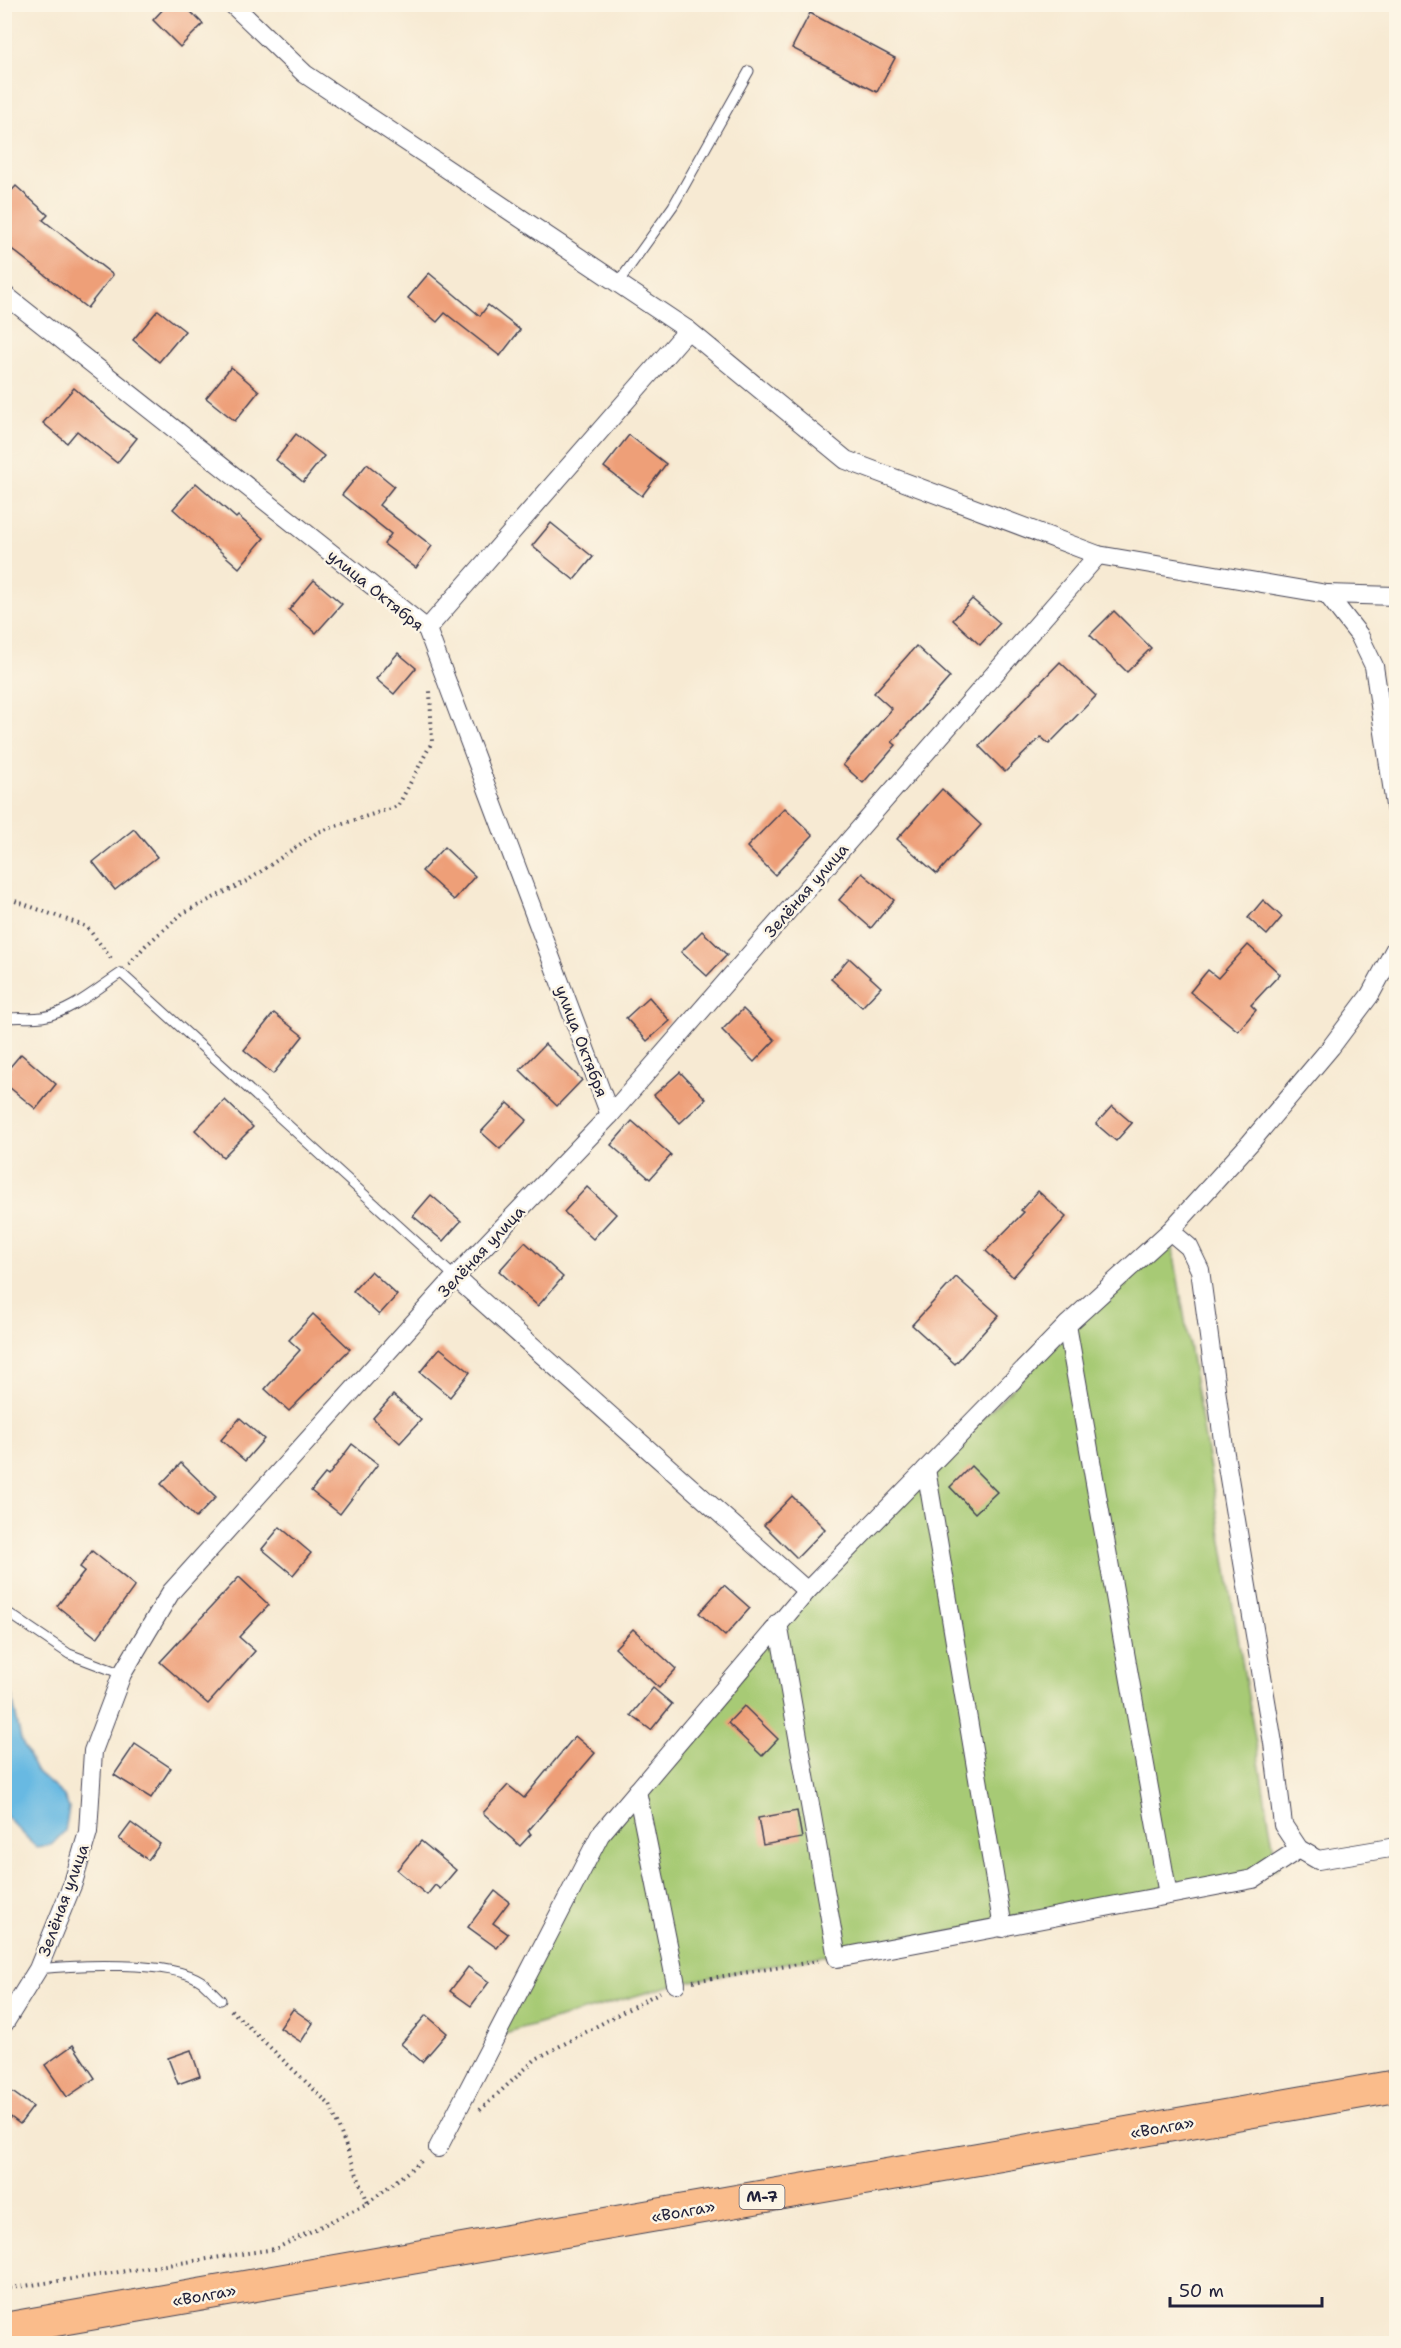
<svg xmlns="http://www.w3.org/2000/svg" width="1401" height="2348" font-family="'Shantell Sans',sans-serif">
<style>
.green{fill:#a7ca74;stroke:#647658;stroke-width:1.5}
.water{fill:#67b9e2;stroke:#446e8e;stroke-width:1.5}
.building{fill:#ee9f78}
.lines{fill:none;stroke-linecap:round;stroke-linejoin:round}
.lane-casing{stroke:#424052;stroke-width:11}
.street-casing{stroke:#424052;stroke-width:20}
.highway-casing{stroke:#424052;stroke-width:34}
.path{stroke:#424052;stroke-width:4;stroke-dasharray:1.5 4.5;stroke-linecap:butt}
.lane{stroke:#fff;stroke-width:9}
.street{stroke:#fff;stroke-width:18}
.highway{stroke:#fabc8b;stroke-width:32}
.labels{text-anchor:middle;stroke-width:5;stroke-linejoin:round;paint-order:stroke}
.shield{fill:#fcf5e5;stroke:#63616e;stroke-width:1.5}
.shield-label{font-size:15px;font-weight:bold;fill:#22223b}
.street-label{font-size:16px;fill:#22223b;stroke:#fcf5e5}
</style>
<rect width="100%" height="100%" fill="#fcf5e5"/>
<filter id="ink" filterUnits="userSpaceOnUse"><feTurbulence type="fractalNoise" baseFrequency=".0167" numOctaves="2"/><feDisplacementMap in="SourceGraphic" scale="12" xChannelSelector="R" yChannelSelector="G"/><feConvolveMatrix kernelMatrix="1 2 1 2 8 2 1 2 1" color-interpolation-filters="sRGB"/></filter>
<filter id="wash" filterUnits="userSpaceOnUse"><feTurbulence type="fractalNoise" baseFrequency=".008" numOctaves="4" result="noise"/><feDisplacementMap in="SourceGraphic" scale="24" xChannelSelector="R" yChannelSelector="G"/><feGaussianBlur stdDeviation="1.35" result="paint"/><feColorMatrix in="noise" values="0 0 0 0 0 0 0 0 0 0 0 0 0 0 0 0 0 1.4 0 .05"/><feComposite in="paint" operator="in"/></filter>
<g filter="url(#wash)">
<rect width="100%" height="100%" fill="#f7ead3"/>
<!-- green -->
<polygon class="green" points="1170,1231 1277,1869 676,1984 498,2036 600,1835 778,1623"/>
<!-- water -->
<polygon class="water" points="4,1678 12,1697 21,1740 36,1771 64,1796 69,1808 65,1831 51,1845 36,1847 5,1815"/>
<g id="blocks">
<!-- building -->
<g class="building">
<polygon points="168,4 183,4 203,24 180,47 153,20"/>
<polygon points="810,13 895,58 877,92 792,48"/>
<polygon points="16,186 48,215 43,220 113,275 87,308 4,243 4,199"/>
<polygon points="429,273 480,316 488,305 520,330 500,356 445,313 437,322 408,298"/>
<polygon points="158,310 185,331 159,362 133,340"/>
<polygon points="231,367 259,391 235,421 206,398"/>
<polygon points="74,388 116,424 137,438 117,463 77,431 67,443 43,423"/>
<polygon points="296,434 324,456 303,482 276,460"/>
<polygon points="629,435 666,464 642,496 604,467"/>
<polygon points="367,464 394,486 379,505 432,546 416,568 384,544 391,534 342,495"/>
<polygon points="196,483 236,518 238,516 264,538 239,568 173,509"/>
<polygon points="551,523 593,557 574,580 532,546"/>
<polygon points="314,580 342,604 316,633 289,610"/>
<polygon points="972,599 1000,623 980,645 953,620"/>
<polygon points="1114,611 1151,648 1127,672 1090,635"/>
<polygon points="916,646 950,677 892,742 896,745 863,783 843,765 892,709 874,693"/>
<polygon points="398,653 416,668 394,694 376,679"/>
<polygon points="1060,662 1096,696 1049,744 1041,737 1005,772 979,746"/>
<polygon points="942,789 981,825 937,874 897,839"/>
<polygon points="785,808 813,835 775,875 747,847"/>
<polygon points="134,829 157,857 115,890 93,862"/>
<polygon points="444,847 475,876 454,900 422,871"/>
<polygon points="862,873 894,900 871,928 839,900"/>
<polygon points="1263,900 1282,917 1267,935 1248,918"/>
<polygon points="702,931 727,955 707,976 681,952"/>
<polygon points="1248,945 1280,974 1251,1005 1256,1010 1238,1031 1190,992 1208,970 1218,978"/>
<polygon points="849,958 881,987 862,1007 831,979"/>
<polygon points="649,997 670,1021 647,1041 626,1018"/>
<polygon points="743,1009 775,1040 754,1062 722,1030"/>
<polygon points="274,1013 303,1036 273,1074 244,1050"/>
<polygon points="545,1044 582,1080 557,1106 520,1070"/>
<polygon points="21,1054 56,1084 36,1109 4,1083 4,1074"/>
<polygon points="680,1072 706,1099 680,1123 654,1095"/>
<polygon points="225,1100 253,1127 223,1157 195,1130"/>
<polygon points="508,1103 527,1120 500,1149 481,1132"/>
<polygon points="1112,1106 1132,1123 1116,1141 1096,1124"/>
<polygon points="632,1121 671,1155 650,1179 611,1145"/>
<polygon points="587,1187 616,1214 593,1239 564,1212"/>
<polygon points="1038,1191 1066,1217 1013,1277 986,1251 1024,1212 1021,1210"/>
<polygon points="431,1195 461,1221 443,1241 413,1216"/>
<polygon points="525,1242 563,1277 538,1306 499,1271"/>
<polygon points="371,1271 397,1295 379,1315 353,1291"/>
<polygon points="956,1277 999,1315 955,1364 912,1325"/>
<polygon points="313,1314 350,1349 289,1411 265,1389 300,1350 289,1340"/>
<polygon points="440,1348 470,1372 450,1397 420,1372"/>
<polygon points="393,1395 421,1420 400,1443 373,1418"/>
<polygon points="240,1418 264,1439 245,1461 221,1440"/>
<polygon points="352,1444 378,1464 340,1514 311,1491 325,1474 328,1476"/>
<polygon points="181,1463 216,1497 196,1518 161,1484"/>
<polygon points="971,1466 997,1492 975,1513 950,1487"/>
<polygon points="792,1496 825,1529 797,1558 764,1525"/>
<polygon points="280,1527 311,1553 293,1575 262,1549"/>
<polygon points="92,1551 135,1586 97,1638 57,1606 85,1571 80,1567"/>
<polygon points="239,1577 269,1605 239,1637 255,1651 208,1704 160,1662"/>
<polygon points="724,1585 750,1608 725,1636 699,1613"/>
<polygon points="633,1629 676,1669 659,1688 615,1648"/>
<polygon points="653,1688 672,1704 651,1730 631,1715"/>
<polygon points="744,1706 778,1739 762,1756 728,1723"/>
<polygon points="575,1736 595,1753 528,1831 531,1834 520,1846 483,1813 508,1785 524,1798"/>
<polygon points="135,1744 171,1768 151,1798 114,1775"/>
<polygon points="797,1811 802,1838 763,1845 758,1818"/>
<polygon points="131,1823 160,1844 148,1860 119,1839"/>
<polygon points="421,1841 456,1870 440,1889 435,1885 427,1895 397,1870"/>
<polygon points="495,1891 509,1902 493,1923 508,1934 497,1948 468,1927"/>
<polygon points="468,1967 489,1982 471,2006 450,1991"/>
<polygon points="293,2009 313,2023 301,2042 280,2028"/>
<polygon points="426,2015 447,2033 422,2062 401,2044"/>
<polygon points="73,2045 95,2078 67,2097 45,2065"/>
<polygon points="191,2050 200,2076 178,2084 168,2058"/>
<polygon points="4,2086 33,2107 20,2124 4,2112"/>
</g>
</g>
</g>
<g filter="url(#ink)">
<use href="#blocks" fill-opacity="0" stroke="#424052" stroke-width="1.5"/>
<g class="lines">
<!-- lane casing -->
<g class="lane-casing">
<g id="lane">
<polyline points="618,283 673,206 749,71"/>
<path d="M 4,1019 C 18,1016 29,1019 42,1017 C 70,1013 98,988 121,973 L 455,1277"/>
<polyline points="4,1610 69,1654 122,1674"/>
<path d="M 38,1969 C 73,1965 172,1960 201,1981 C 208,1986 214,1994 221,2000"/>
</g>
</g>
<!-- street casing -->
<g class="street-casing">
<g id="street">
<polyline points="232,4 305,74 688,330 846,460 1098,555 1327,594 1396,596"/>
<polyline points="4,294 427,629 610,1115"/>
<polyline points="1327,594 1359,635 1374,666 1396,812"/>
<polyline points="427,629 688,330"/>
<polyline points="1170,1231 1189,1247 1200,1270 1224,1448 1273,1743 1283,1825 1299,1849 1318,1860 1396,1847"/>
<polyline points="455,1277 807,1591"/>
<polyline points="1067,1325 1168,1895"/>
<polyline points="926,1469 1003,1928"/>
<polyline points="778,1623 837,1958 1253,1879 1299,1849"/>
<polyline points="637,1791 676,1984"/>
<polyline points="4,2024 38,1969 73,1883 88,1832 93,1751 122,1674 171,1592 455,1277 610,1115 1098,555"/>
<polyline points="438,2148 600,1835 807,1591 1067,1325 1170,1231 1250,1143 1331,1047 1370,995 1396,947"/>
</g>
</g>
<!-- highway casing -->
<g class="highway-casing">
<polyline id="highway" points="4,2329 1396,2086"/>
</g>
<!-- path -->
<g class="path">
<polyline points="4,897 87,927 113,961"/>
<polyline points="129,964 145,946 183,913 247,881 318,832 398,806 432,742 430,691"/>
<polyline points="693,1981 818,1961"/>
<polyline points="231,2010 330,2105 368,2203"/>
<polyline points="480,2110 536,2059 660,1992"/>
<polyline points="4,2289 275,2249 368,2203 424,2159"/>
</g>
<!-- lane -->
<use href="#lane" class="lane"/>
<!-- street -->
<use href="#street" class="street"/>
<!-- highway -->
<use href="#highway" class="highway"/>
</g>
</g>
<g class="labels">
<!-- shield labels -->
<rect class="shield" x="739.5" y="2185" width="45" height="24" rx="4.5"/>
<g class="shield-label">
<text x="762" y="2202">М-7</text>
</g>
<!-- street labels -->
<g class="street-label">
<text transform="translate(376 590) rotate(39)" y="6">улица Октября</text>
<text transform="translate(806 890) rotate(-49)" y="6">Зелёная улица</text>
<text transform="translate(582 1041) rotate(69)" y="6">улица Октября</text>
<text transform="translate(481 1251) rotate(-47)" y="6">Зелёная улица</text>
<text transform="translate(63 1900) rotate(-70)" y="6">Зелёная улица</text>
<text transform="translate(1162 2127) rotate(-10)" y="6">«Волга»</text>
<text transform="translate(683 2211) rotate(-10)" y="6">«Волга»</text>
<text transform="translate(204 2295) rotate(-10)" y="6">«Волга»</text>
</g>
</g>
<!-- margin -->
<rect width="1401" height="2348" fill="none" stroke="#fcf5e5" stroke-width="24"/>
<!-- scale -->
<path d="M1170 2297v9h152v-9" fill="none" stroke="#22223b" stroke-width="3"/>
<text x="1179" y="2297" font-size="18" fill="#22223b" stroke="#fcf5e5" stroke-width="4.5" paint-order="stroke">50 m</text>
</svg>
